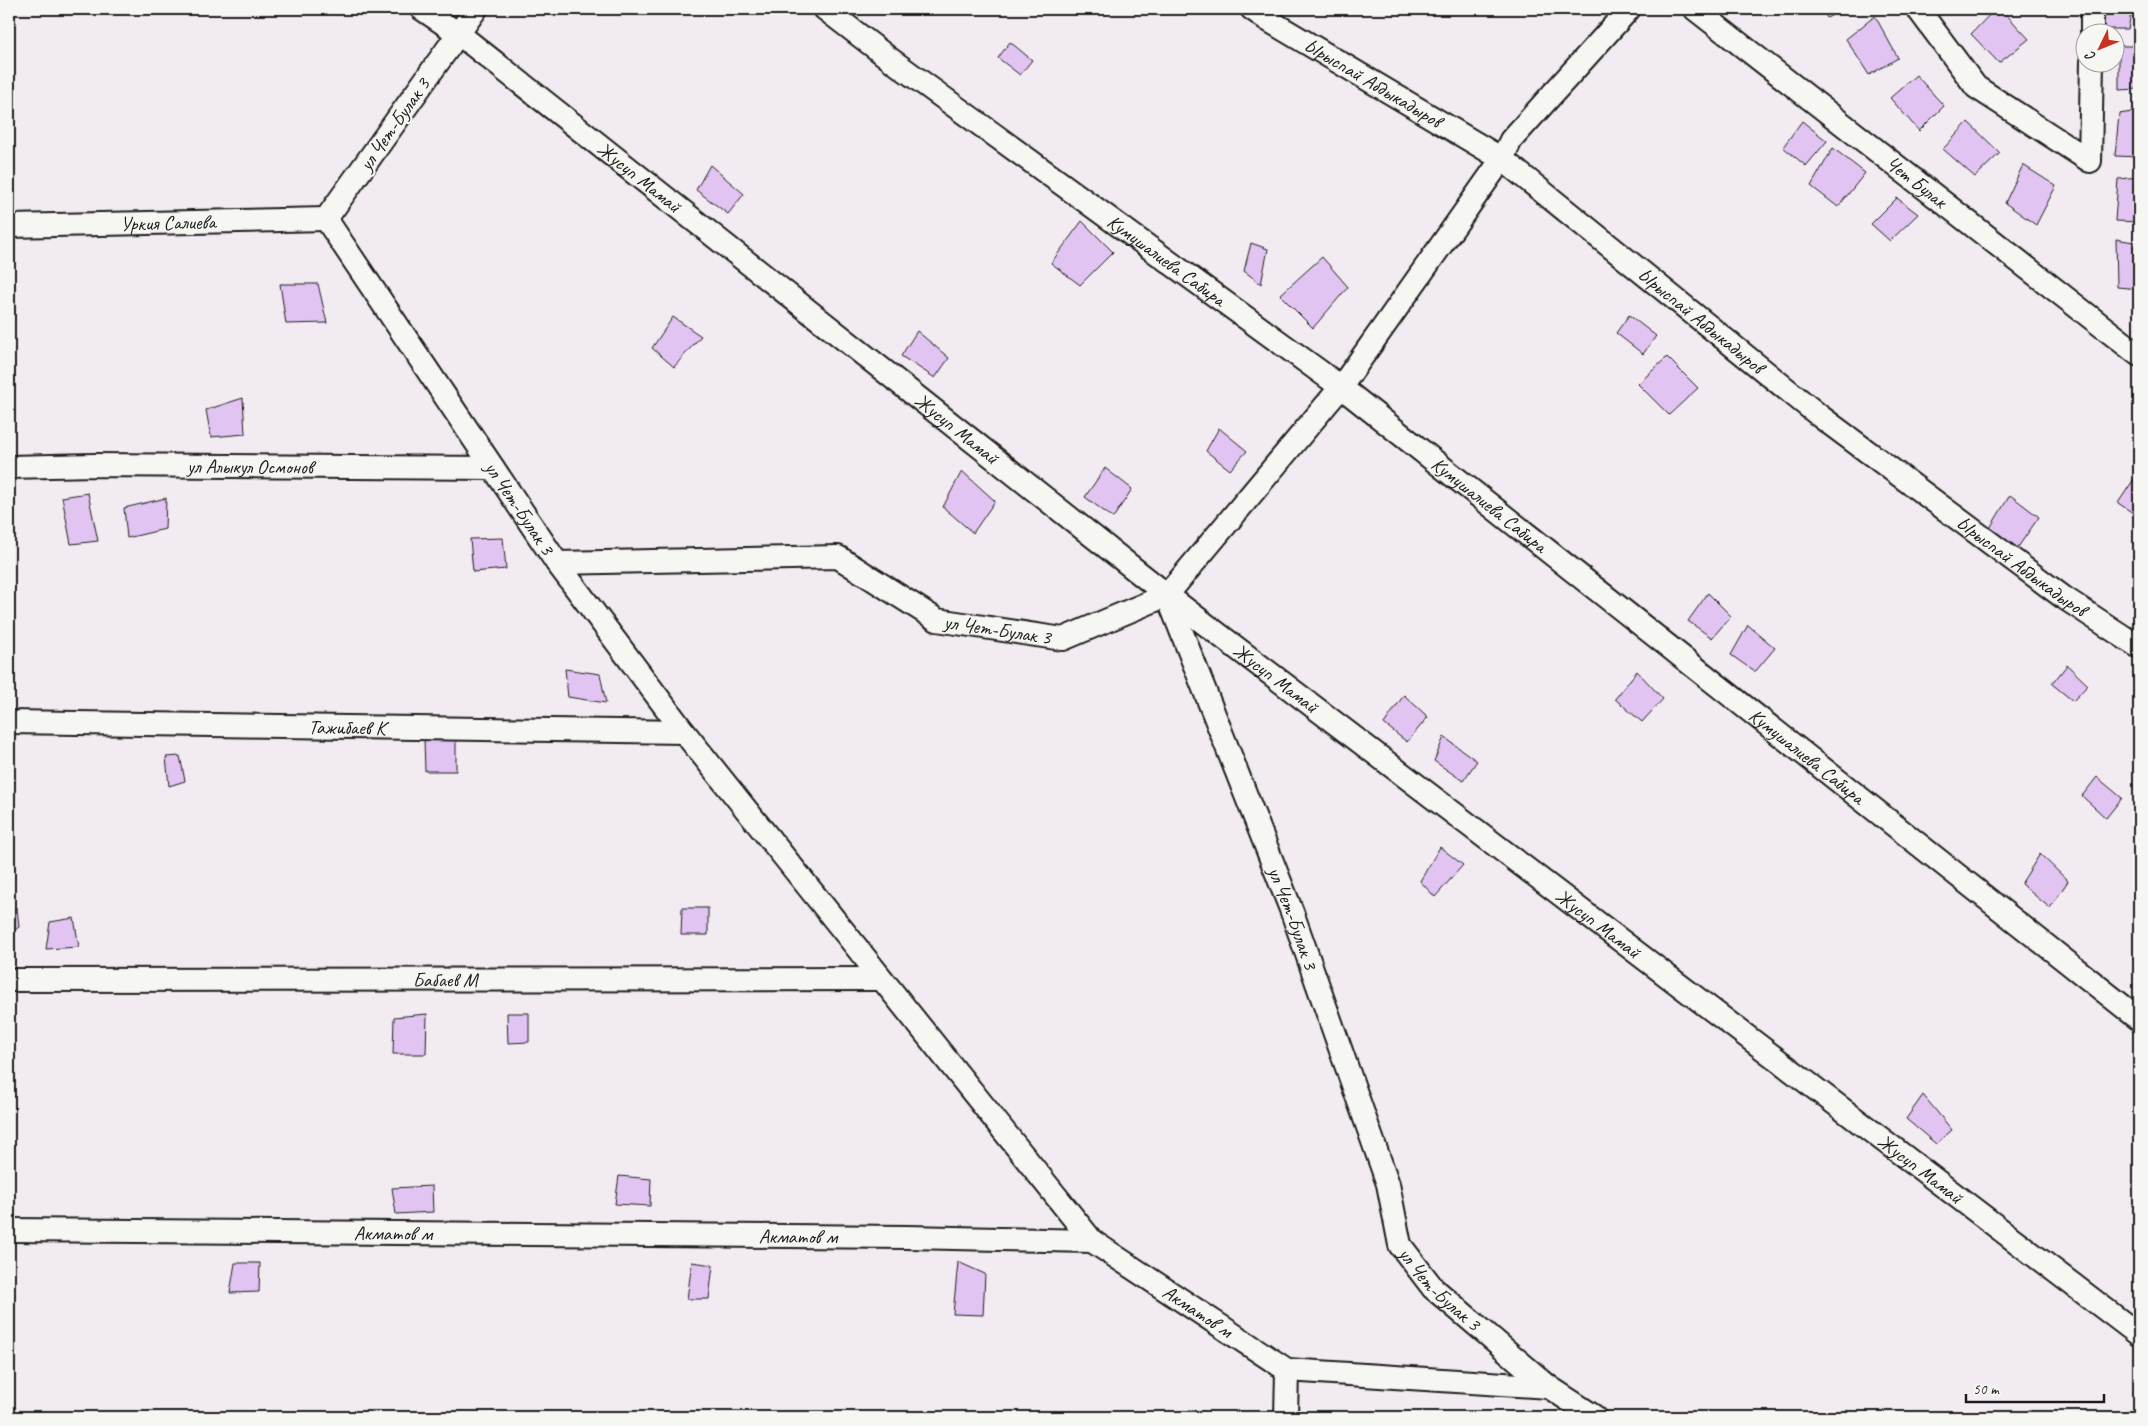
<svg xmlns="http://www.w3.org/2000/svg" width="2148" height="1426" font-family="Caveat,sans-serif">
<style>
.building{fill:#e1c4f2;stroke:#1c1c1c}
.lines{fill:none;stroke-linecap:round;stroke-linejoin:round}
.minor-casing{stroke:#1c1c1c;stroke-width:26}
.minor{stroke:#f6f6f2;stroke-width:22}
.labels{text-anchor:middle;stroke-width:4.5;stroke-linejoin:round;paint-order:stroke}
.street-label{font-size:20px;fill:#1c1c1c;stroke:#f6f6f2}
</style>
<rect width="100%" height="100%" fill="#f2ecf2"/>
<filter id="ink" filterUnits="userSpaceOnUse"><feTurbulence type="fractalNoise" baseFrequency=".02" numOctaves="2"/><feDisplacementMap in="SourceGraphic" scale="10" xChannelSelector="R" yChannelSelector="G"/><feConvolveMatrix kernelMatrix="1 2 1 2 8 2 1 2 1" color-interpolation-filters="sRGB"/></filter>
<g filter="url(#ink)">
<!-- building -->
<g class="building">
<polygon points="1822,9 1843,9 1827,18"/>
<polygon points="1995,9 2001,9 2029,39 1999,63 1971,34"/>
<polygon points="2102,9 2132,9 2128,29 2102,29"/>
<polygon points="1875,16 1898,58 1869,75 1846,39"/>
<polygon points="1010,42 1032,60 1020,75 998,58"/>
<polygon points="2119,46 2139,46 2139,89 2119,90"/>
<polygon points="1916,75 1944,106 1919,131 1890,98"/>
<polygon points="2139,111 2139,157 2115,156 2119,114"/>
<polygon points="1802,121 1827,141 1806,166 1783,147"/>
<polygon points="1968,122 2000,153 1975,177 1943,149"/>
<polygon points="1833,148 1865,173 1838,207 1811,186"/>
<polygon points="710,165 744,194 728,214 696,190"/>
<polygon points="2023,165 2056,186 2036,225 2005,203"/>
<polygon points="2139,177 2139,222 2115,221 2118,179"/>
<polygon points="1897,198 1918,214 1890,241 1871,224"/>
<polygon points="1082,221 1113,252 1080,285 1051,263"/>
<polygon points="2116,239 2139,243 2139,289 2117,287"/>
<polygon points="1251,243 1268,249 1261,284 1244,271"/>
<polygon points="1322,257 1348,287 1313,328 1280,295"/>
<polygon points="280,284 318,284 327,323 286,324"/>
<polygon points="1629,315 1656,336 1643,354 1616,333"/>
<polygon points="673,317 701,336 674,367 652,348"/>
<polygon points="917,331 949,358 935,378 901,356"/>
<polygon points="1667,357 1698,388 1669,415 1638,384"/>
<polygon points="243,398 245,434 211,437 206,410"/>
<polygon points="1219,428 1247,451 1230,470 1206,451"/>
<polygon points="1105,468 1132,489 1113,518 1085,497"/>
<polygon points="962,471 995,501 973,533 943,507"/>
<polygon points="2134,479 2139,483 2139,517 2118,503"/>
<polygon points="88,493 98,541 71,544 62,497"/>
<polygon points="2010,495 2039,517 2016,550 1990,528"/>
<polygon points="166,498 165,529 127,538 124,508"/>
<polygon points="503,538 506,569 473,572 470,539"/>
<polygon points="1708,593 1731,616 1712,638 1688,621"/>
<polygon points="1748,625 1775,648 1755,672 1731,655"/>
<polygon points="2067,665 2088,685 2073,701 2052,684"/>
<polygon points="565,669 600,674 606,703 568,697"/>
<polygon points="1637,671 1663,699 1642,722 1615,699"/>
<polygon points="1404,695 1428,717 1407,742 1384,724"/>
<polygon points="1444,737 1477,761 1463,781 1434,761"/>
<polygon points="456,738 456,771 425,771 424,739"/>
<polygon points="180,756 185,781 169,786 166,757"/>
<polygon points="2097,777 2122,798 2106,818 2082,796"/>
<polygon points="1440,847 1463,865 1435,897 1420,881"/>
<polygon points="2040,854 2068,881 2050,908 2021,884"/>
<polygon points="17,908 19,927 12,932 15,950 9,950 9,909"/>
<polygon points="682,908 708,908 708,935 681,935"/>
<polygon points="74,918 79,947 46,949 50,922"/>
<polygon points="507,1013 529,1013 529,1042 508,1043"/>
<polygon points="427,1014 426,1054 393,1054 394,1017"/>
<polygon points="1923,1095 1952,1130 1936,1144 1906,1119"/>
<polygon points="619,1176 651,1179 650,1206 615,1204"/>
<polygon points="432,1186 433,1212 396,1214 392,1188"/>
<polygon points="692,1262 713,1265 709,1299 687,1299"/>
<polygon points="958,1262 985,1274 983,1315 953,1314"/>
<polygon points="235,1263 260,1263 259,1292 230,1293"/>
</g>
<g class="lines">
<!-- minor casing -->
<g class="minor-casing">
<g id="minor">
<path id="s1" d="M 422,9 L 459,34 L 1167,595 L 2139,1335"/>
<path id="s2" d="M 476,9 L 326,219 L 557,563 L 838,557 L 937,620 L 1063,639 L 1167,595 L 1292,912 L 1388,1184 L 1400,1245 L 1433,1288 L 1549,1387 L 1595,1417"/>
<path id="s3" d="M 825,9 L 890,59 L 1341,387 L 2139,1019"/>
<path id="s4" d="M 1252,9 L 1268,20 L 1502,159 L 1821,417 L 2063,597 L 2139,647"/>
<path id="s5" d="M 1695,9 L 2139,355"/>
<polyline points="1918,9 1976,87 2090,161 2092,62"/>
<polyline points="2092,9 2092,32"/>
<path id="s6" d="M 9,226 L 326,219"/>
<path id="s7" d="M 9,467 L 94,465 L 493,468"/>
<polyline points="557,563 684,732 1092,1241"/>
<polyline points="1167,595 1341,387 1502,159 1511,140 1629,9"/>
<path id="s8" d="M 9,722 L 684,732"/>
<path id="s9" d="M 9,980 L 881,979"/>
<path id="s10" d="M 9,1230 L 907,1237 L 1092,1241 L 1287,1370 L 1549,1387"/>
<polyline points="1286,1417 1287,1370"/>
</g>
</g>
<!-- minor -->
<use href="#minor" class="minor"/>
</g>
</g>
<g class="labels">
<!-- street labels -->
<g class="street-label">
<text dy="7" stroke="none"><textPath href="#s4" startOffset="142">Ырыспай Абдыкадыров</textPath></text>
<text transform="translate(394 124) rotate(-55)" y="7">ул Чет-Булак 3</text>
<text dy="7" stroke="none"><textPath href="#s1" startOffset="275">Жусуп Мамай</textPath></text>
<text dy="7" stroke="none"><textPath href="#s5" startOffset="281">Чет Булак</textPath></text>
<text dy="7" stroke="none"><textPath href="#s6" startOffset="159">Уркия Салиева</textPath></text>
<text dy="7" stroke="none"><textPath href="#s3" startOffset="424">Кумушалиева Сабира</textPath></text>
<text dy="7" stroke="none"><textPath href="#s4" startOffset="548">Ырыспай Абдыкадыров</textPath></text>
<text dy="7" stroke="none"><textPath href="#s1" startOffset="680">Жусуп Мамай</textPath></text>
<text dy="7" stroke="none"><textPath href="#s7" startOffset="241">ул Алыкул Осмонов</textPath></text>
<text dy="7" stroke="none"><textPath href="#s3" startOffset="829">Кумушалиева Сабира</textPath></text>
<text dy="7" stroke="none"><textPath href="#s2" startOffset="606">ул Чет-Булак 3</textPath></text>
<text dy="7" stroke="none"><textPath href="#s4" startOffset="952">Ырыспай Абдыкадыров</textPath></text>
<text dy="7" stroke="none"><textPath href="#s2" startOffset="1132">ул Чет-Булак 3</textPath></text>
<text dy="7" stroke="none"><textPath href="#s1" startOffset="1085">Жусуп Мамай</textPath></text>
<text dy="7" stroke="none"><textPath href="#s8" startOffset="338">Тажибаев К</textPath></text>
<text dy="7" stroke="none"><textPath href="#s3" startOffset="1234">Кумушалиева Сабира</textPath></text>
<text dy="7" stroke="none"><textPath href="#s2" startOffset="1658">ул Чет-Булак 3</textPath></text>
<text dy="7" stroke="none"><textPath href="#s1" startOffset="1490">Жусуп Мамай</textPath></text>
<text dy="7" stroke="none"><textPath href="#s9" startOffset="436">Бабаев М</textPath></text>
<text dy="7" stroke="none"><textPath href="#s1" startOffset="1895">Жусуп Мамай</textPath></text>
<text dy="7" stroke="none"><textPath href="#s10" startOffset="384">Акматов м</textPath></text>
<text dy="7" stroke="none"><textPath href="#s10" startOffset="789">Акматов м</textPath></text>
<text dy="7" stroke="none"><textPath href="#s2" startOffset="2062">ул Чет-Булак 3</textPath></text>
<text dy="7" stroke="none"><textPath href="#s10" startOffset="1210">Акматов м</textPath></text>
</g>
</g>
<!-- margin -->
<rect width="2148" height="1426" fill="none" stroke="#f6f6f2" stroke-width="30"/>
<rect x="15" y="15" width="2118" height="1396" fill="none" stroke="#1c1c1c" stroke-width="2" filter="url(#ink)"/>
<!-- north arrow -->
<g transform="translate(2100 48) rotate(227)"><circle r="24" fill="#f6f6f2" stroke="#9f9f9c"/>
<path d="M0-4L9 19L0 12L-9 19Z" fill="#c8321e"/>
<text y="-8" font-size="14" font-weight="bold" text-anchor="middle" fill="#1c1c1c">С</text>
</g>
<!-- scale -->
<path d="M1966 1394v8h138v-8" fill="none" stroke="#1c1c1c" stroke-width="2.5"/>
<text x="1973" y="1394" font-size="15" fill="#1c1c1c" stroke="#f6f6f2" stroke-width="4" paint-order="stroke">50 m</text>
</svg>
